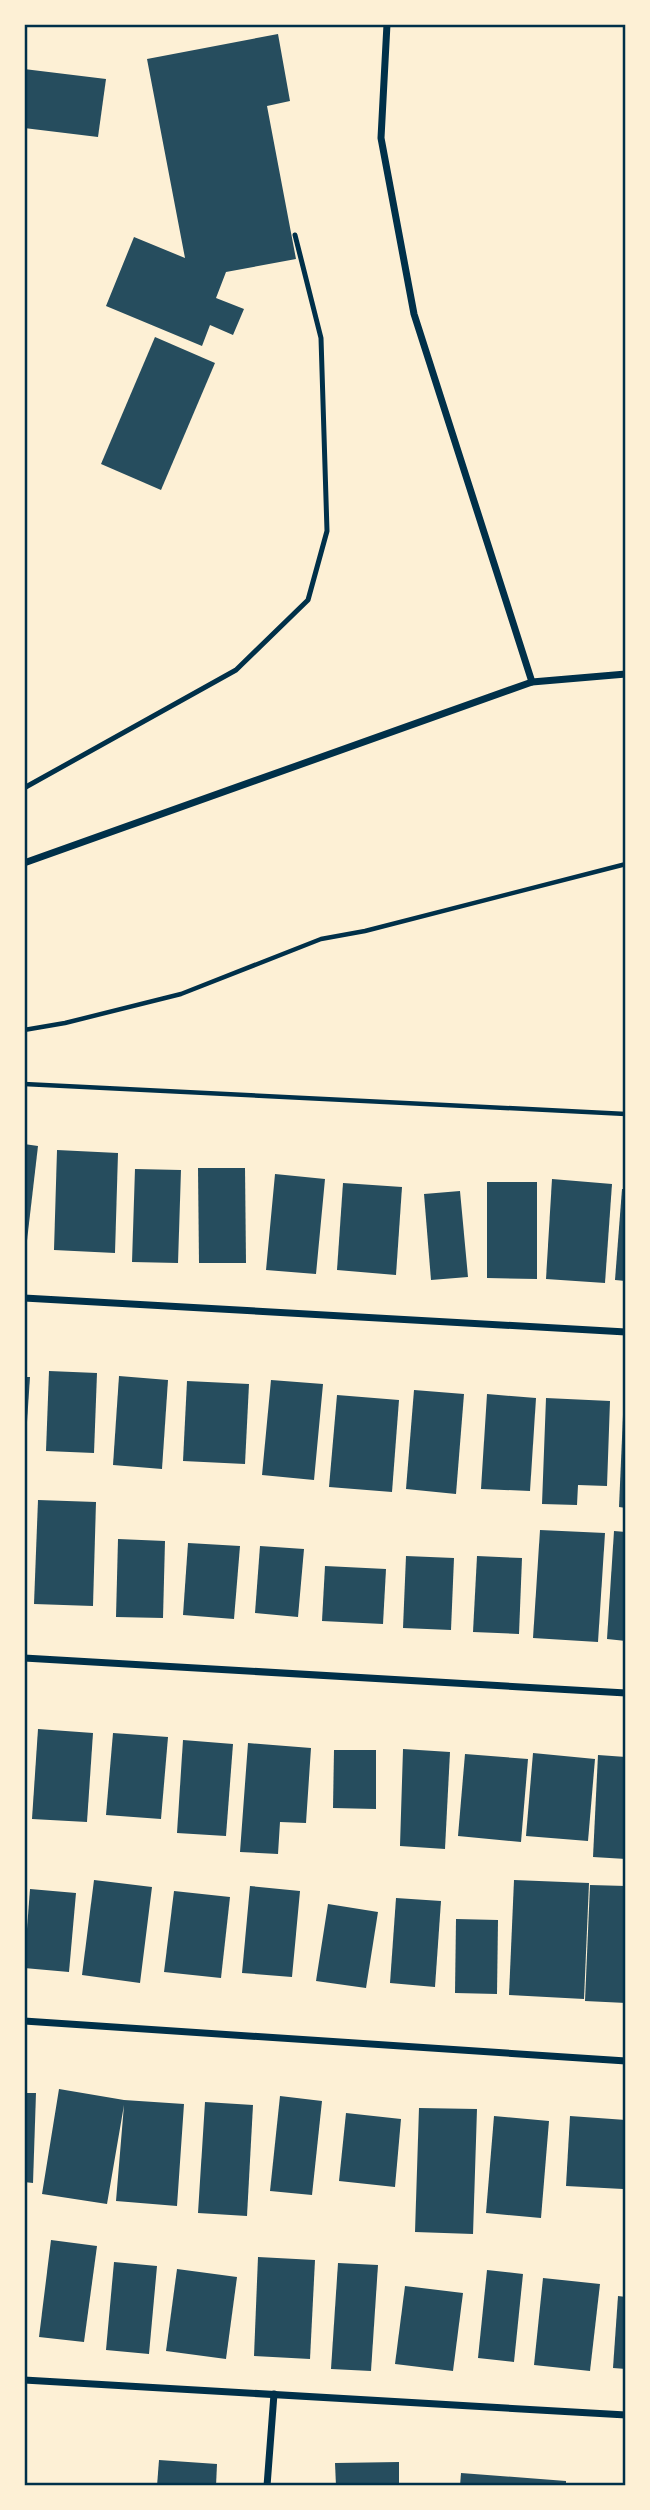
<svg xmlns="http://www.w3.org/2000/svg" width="650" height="2510" font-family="'Roboto Serif',serif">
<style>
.building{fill:#264d5e}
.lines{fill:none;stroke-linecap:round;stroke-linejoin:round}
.path{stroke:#003049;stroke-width:4.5}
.service{stroke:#003049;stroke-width:5}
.minor{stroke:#003049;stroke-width:7}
.neatline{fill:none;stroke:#003049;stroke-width:2.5}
</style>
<rect width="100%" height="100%" fill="#fdf0d5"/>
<!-- building -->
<g class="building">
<polygon points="278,34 290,101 267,106 296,259 226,272 216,298 244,309 233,335 210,325 202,346 106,306 134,237 185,258 147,59"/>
<polygon points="24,69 106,79 98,137 24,128"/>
<polygon points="155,337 215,363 161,490 101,464"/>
<polygon points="24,1144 38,1146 26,1249 24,1249"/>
<polygon points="57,1150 118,1153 115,1253 54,1250"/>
<polygon points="198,1168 245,1168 246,1263 199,1263"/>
<polygon points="135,1169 181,1170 178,1263 132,1262"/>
<polygon points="275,1174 325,1179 316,1274 266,1270"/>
<polygon points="552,1179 612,1184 605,1283 546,1279"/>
<polygon points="487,1182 537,1182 537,1279 487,1278"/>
<polygon points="343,1183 402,1187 396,1275 337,1270"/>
<polygon points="622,1189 626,1189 626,1281 615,1280"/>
<polygon points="460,1191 468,1277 431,1280 424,1194"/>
<polygon points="49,1371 97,1373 94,1453 46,1451"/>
<polygon points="119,1376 168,1380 162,1469 113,1465"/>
<polygon points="24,1377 30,1377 27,1422 24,1422"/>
<polygon points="271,1380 323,1384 314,1480 262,1475"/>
<polygon points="187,1381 249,1384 245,1464 183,1461"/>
<polygon points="414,1390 464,1394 456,1494 406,1489"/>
<polygon points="487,1394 536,1398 530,1491 481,1489"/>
<polygon points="337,1395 399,1400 392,1492 329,1487"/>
<polygon points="546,1398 610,1401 607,1486 578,1485 577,1505 542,1504"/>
<polygon points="623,1415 626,1415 626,1508 619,1507"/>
<polygon points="38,1500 96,1502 93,1606 34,1604"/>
<polygon points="540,1530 605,1533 598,1642 533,1638"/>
<polygon points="614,1531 626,1532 626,1641 607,1639"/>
<polygon points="118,1539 165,1541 163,1618 116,1617"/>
<polygon points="188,1543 240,1546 234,1619 183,1615"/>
<polygon points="260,1546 304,1549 298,1617 255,1613"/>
<polygon points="406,1556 454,1558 451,1630 403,1628"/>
<polygon points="477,1556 522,1558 519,1634 473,1632"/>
<polygon points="325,1566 386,1569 383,1624 322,1621"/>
<polygon points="38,1729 93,1733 87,1822 32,1819"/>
<polygon points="113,1733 168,1737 161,1819 106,1815"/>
<polygon points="183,1740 233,1744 226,1836 177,1833"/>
<polygon points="248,1743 311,1748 306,1823 280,1822 278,1854 240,1852"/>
<polygon points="403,1749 450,1752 445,1849 400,1846"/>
<polygon points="334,1750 376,1750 376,1809 333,1808"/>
<polygon points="533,1753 595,1759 588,1841 526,1836"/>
<polygon points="465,1754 528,1759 521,1842 458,1836"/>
<polygon points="598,1755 626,1757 626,1859 593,1857"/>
<polygon points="94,1880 152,1887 140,1983 82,1975"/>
<polygon points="514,1880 589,1883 584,1999 509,1995"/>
<polygon points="590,1885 626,1886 626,2003 585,2001"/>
<polygon points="250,1886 300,1891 292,1977 242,1973"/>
<polygon points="30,1889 76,1893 69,1972 24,1968"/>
<polygon points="174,1891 230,1897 221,1978 164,1972"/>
<polygon points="396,1898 441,1901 435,1987 390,1983"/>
<polygon points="328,1904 378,1912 366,1988 316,1981"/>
<polygon points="456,1919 498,1920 497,1994 455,1993"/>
<polygon points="59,2089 124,2100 184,2104 177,2206 116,2201 124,2105 107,2204 42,2194"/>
<polygon points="24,2093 36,2093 33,2183 24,2182"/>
<polygon points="280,2096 322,2101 312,2195 270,2191"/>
<polygon points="205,2102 253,2105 247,2216 198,2213"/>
<polygon points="419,2108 477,2109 473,2234 415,2232"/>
<polygon points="346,2113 401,2119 395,2187 339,2181"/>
<polygon points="494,2116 549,2121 541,2218 486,2213"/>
<polygon points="570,2116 626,2120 623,2189 566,2186"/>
<polygon points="51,2240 97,2246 84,2342 39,2337"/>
<polygon points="258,2257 315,2260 310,2359 254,2356"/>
<polygon points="114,2262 157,2266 149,2354 106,2350"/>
<polygon points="338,2263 378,2265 371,2371 331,2369"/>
<polygon points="177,2269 237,2277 226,2359 166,2351"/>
<polygon points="487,2270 523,2274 514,2362 478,2358"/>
<polygon points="543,2278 600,2284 590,2371 534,2365"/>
<polygon points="405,2286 463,2293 453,2371 395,2364"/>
<polygon points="618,2296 626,2297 626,2369 613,2368"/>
<polygon points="159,2460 217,2464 216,2486 157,2486"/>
<polygon points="399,2462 399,2486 336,2486 335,2463"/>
<polygon points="461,2473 566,2481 566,2486 460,2486"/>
</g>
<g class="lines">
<!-- path -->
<g class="path">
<polyline points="24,1030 65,1023 181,994 321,939 365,931 626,864"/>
<polyline points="24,1084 626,1114"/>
</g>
<!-- service -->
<polyline class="service" points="24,788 236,670 308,600 327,531 321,338 295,235"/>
<!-- minor -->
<g class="minor">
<polyline points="387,24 381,138 414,314 532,682"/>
<polyline points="24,863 532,682 626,674"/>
<polyline points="24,1298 626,1332"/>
<polyline points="24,1658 626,1693"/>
<polyline points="24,2021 626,2061"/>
<polyline points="24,2380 626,2415"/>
<polyline points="267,2486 274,2394"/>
</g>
</g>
<!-- border -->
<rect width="650" height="2510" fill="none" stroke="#fdf0d5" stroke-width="52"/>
<rect x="26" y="26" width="598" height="2458" class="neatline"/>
</svg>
